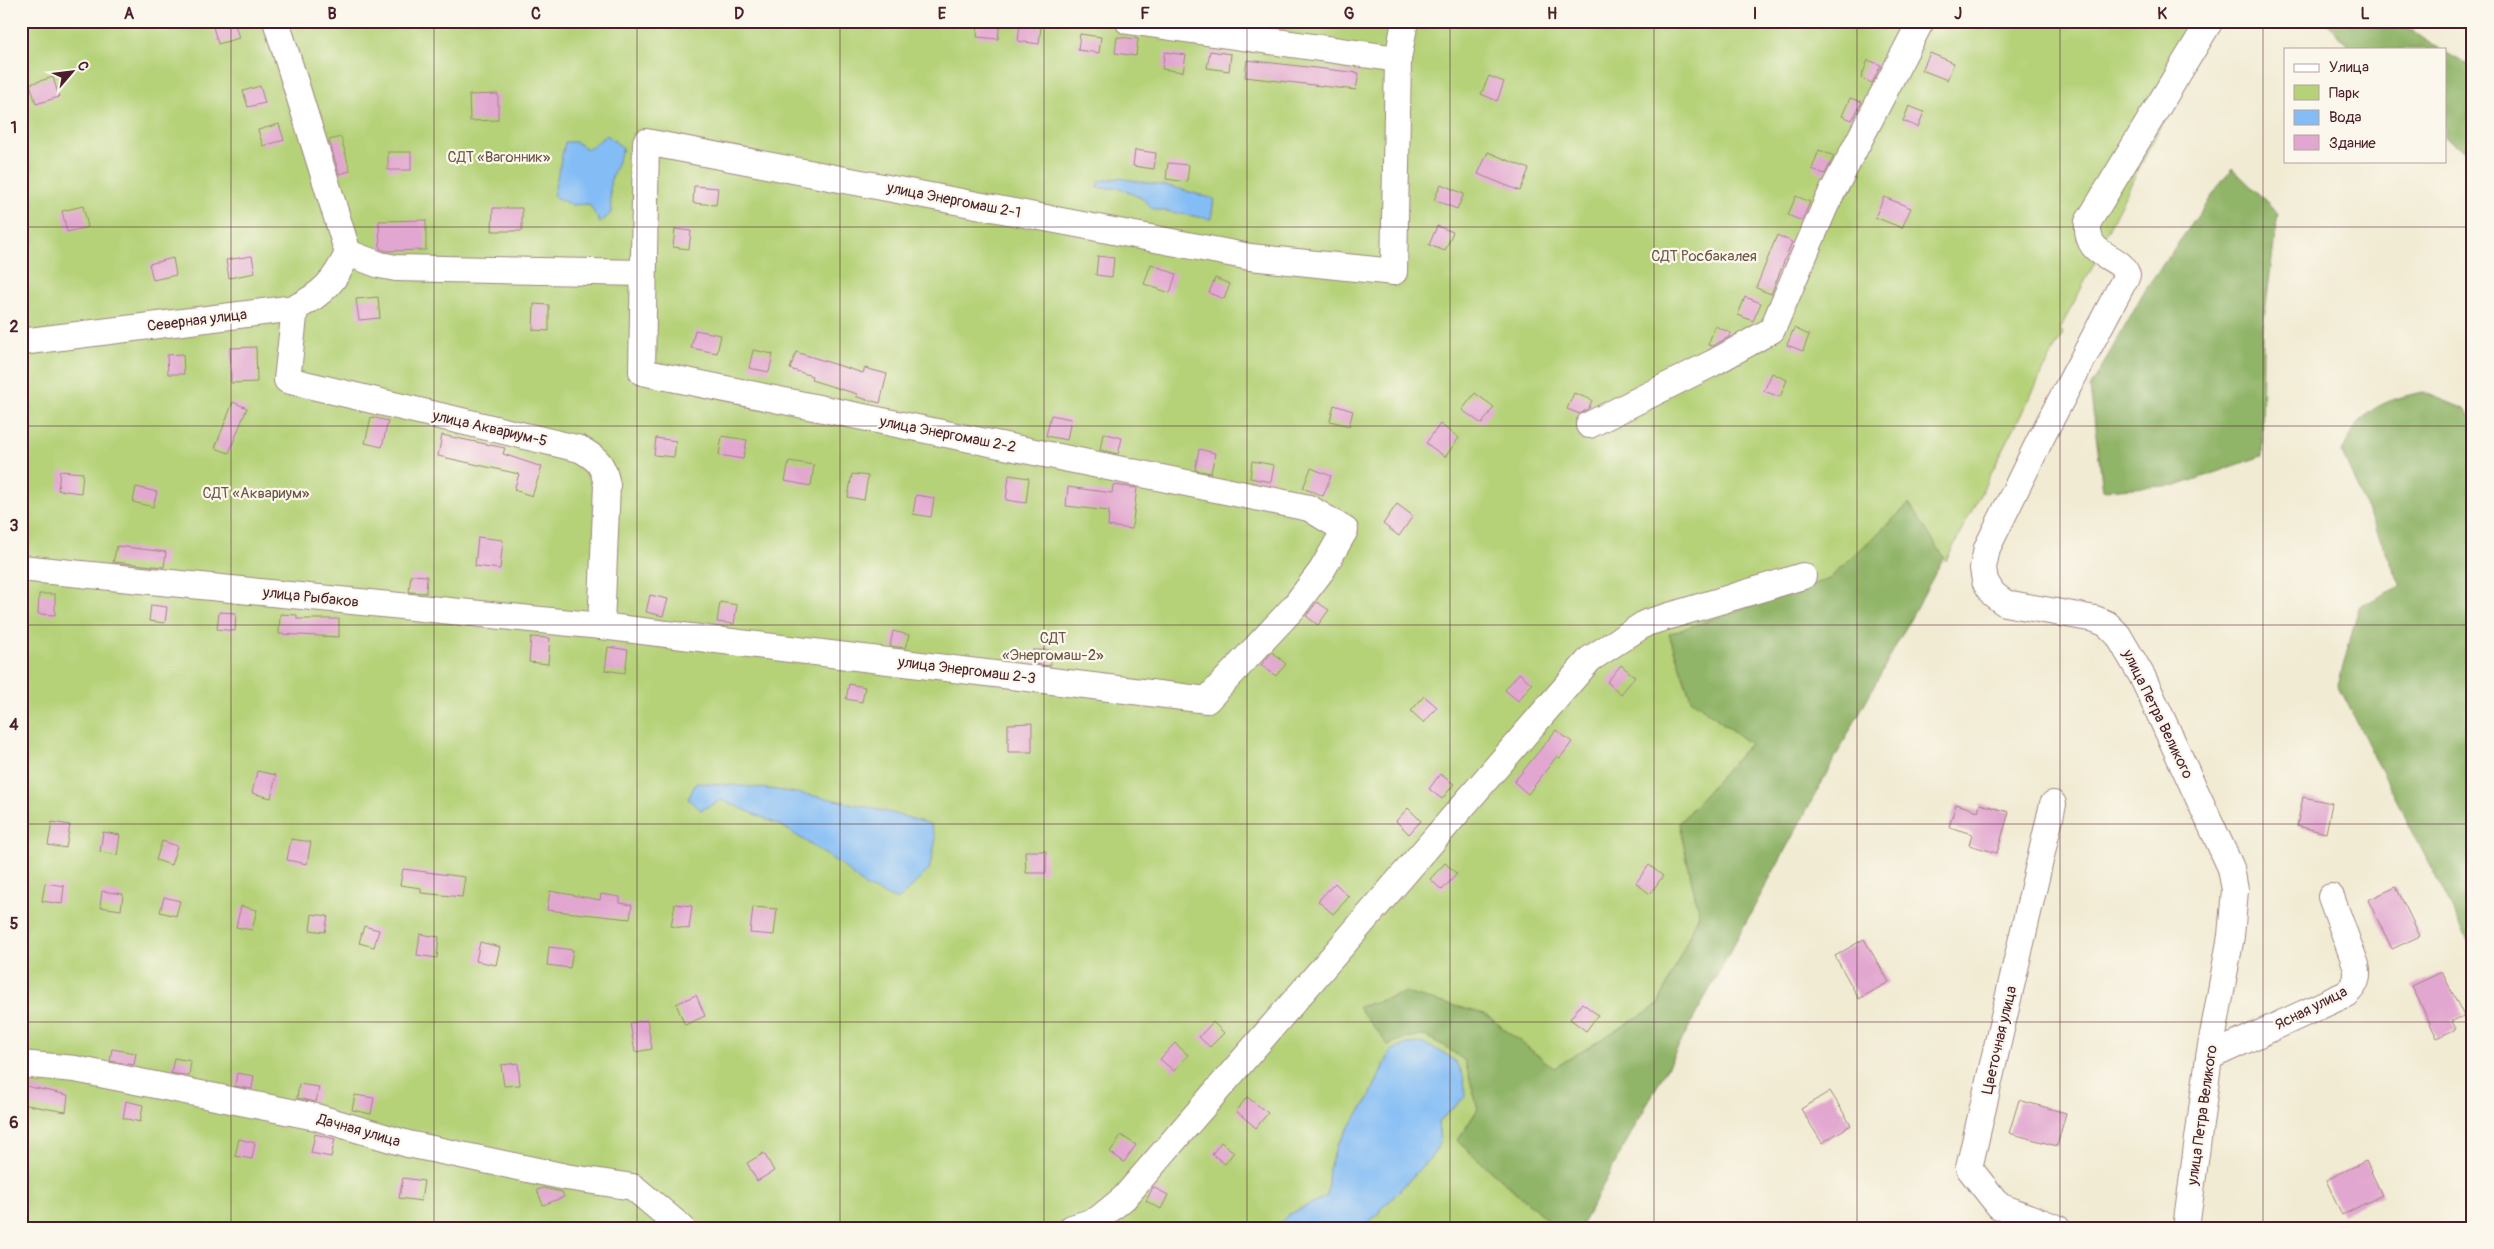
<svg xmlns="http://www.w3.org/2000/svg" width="2494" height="1249" font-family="Pangolin,sans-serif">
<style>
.green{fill:#b5d278;stroke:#807852}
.forest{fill:#90b468;stroke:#6d6a4a}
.water{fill:#84bdf5;stroke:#676e90}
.building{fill:#e2a7d0}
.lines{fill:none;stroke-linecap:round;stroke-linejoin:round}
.minor-casing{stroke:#9e857f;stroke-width:28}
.minor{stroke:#fff;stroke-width:26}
.grid{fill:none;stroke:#4a1f2b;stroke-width:1;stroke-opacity:0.55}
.labels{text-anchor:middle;stroke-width:4.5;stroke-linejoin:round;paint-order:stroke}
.park-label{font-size:15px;fill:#6a5542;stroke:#fbf7ec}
.street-label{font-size:15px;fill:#4a1f2b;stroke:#fbf7ec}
.neatline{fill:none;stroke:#4a1f2b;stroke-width:2}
.grid-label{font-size:16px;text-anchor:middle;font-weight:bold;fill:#4a1f2b}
</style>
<rect width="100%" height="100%" fill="#fbf7ec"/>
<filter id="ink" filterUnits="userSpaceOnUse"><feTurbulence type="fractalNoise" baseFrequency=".02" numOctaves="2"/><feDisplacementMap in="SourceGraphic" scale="10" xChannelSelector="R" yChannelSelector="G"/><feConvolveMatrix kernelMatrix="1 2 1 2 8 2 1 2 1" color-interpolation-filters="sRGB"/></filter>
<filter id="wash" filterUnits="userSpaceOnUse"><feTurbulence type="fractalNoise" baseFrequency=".0096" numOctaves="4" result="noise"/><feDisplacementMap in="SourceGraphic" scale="20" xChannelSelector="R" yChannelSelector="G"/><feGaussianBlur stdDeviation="1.12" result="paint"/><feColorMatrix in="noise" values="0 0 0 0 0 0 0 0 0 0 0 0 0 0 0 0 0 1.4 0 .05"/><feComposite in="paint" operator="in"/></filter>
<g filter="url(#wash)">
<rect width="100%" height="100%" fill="#f1ebd3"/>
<!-- green -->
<polygon class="green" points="21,21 2214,21 2095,255 2095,262 2060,329 2063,333 1946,561 1909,504 1829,579 1669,634 1691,699 1750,744 1679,823 1699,914 1658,1005 1554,1068 1485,1014 1407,1037 1425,1036 1445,1046 1465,1061 1478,1109 1457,1141 1557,1228 1364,1228 1432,1156 1440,1143 1438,1122 1465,1097 1391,1051 1368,1100 1337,1145 1329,1169 1327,1196 1288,1215 1275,1228 21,1228"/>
<!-- forest -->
<g class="forest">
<polygon points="2324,21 2398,21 2440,49 2351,49"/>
<polygon points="2445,52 2473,68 2473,156 2445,137"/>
<polygon points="2232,168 2278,213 2263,328 2262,456 2179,485 2103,490 2090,388 2146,288"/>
<path d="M 2423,392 L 2465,409 L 2473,420 L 2473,950 L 2338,685 L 2359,607 L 2401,586 L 2342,453 C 2359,411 2379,401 2423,392 Z"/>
<polygon points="1909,504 1944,557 1580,1228 1557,1228 1457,1141 1478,1109 1465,1061 1445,1046 1425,1036 1407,1037 1388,1045 1358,1007 1405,993 1485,1014 1554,1068 1658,1005 1699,914 1679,823 1750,744 1691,699 1669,634 1829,579"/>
</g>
<!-- water -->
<g class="water">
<polygon points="607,135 623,148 610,182 611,213 600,223 589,204 571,205 553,196 565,142 575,142 588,149"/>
<polygon points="1119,178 1173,187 1214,199 1211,219 1153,209 1143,199 1120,188 1098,188 1099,181"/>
<path d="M 696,783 C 776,786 853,801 930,824 L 936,839 L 929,870 L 898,900 L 866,887 L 840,864 L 782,826 L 722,800 L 701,810 L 688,799 Z"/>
<path d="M 1421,1043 C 1451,1055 1466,1062 1465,1097 L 1438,1122 L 1440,1143 L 1432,1156 L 1364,1228 L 1275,1228 L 1288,1215 L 1327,1196 L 1329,1169 L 1337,1145 L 1368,1100 L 1391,1051 L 1407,1044 Z"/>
</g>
<g id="blocks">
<!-- building -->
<g class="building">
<polygon points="234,21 239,38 218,44 213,27"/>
<polygon points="978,21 1000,23 998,39 977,37"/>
<polygon points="1020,24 1041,27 1039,44 1018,41"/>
<polygon points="1080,34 1101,37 1099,53 1078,50"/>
<polygon points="1117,37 1138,39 1136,56 1115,53"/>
<polygon points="1210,51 1231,54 1229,71 1207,68"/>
<polygon points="1165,52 1186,55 1183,72 1162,69"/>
<polygon points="1930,53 1954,63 1947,80 1922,70"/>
<polygon points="1247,60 1359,73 1356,90 1245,77"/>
<polygon points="1868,60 1881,65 1872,83 1861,78"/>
<polygon points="1489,76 1504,82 1497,101 1481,94"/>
<polygon points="53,77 59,97 36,104 30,84"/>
<polygon points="260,86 265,103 248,107 243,91"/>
<polygon points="498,94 498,120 470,121 469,95"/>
<polygon points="1850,98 1862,102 1852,120 1842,116"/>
<polygon points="1909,106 1924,112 1918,127 1903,121"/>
<polygon points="279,124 284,140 263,146 258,130"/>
<polygon points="341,137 350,171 339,174 329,140"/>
<polygon points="1135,150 1156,153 1154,169 1133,166"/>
<polygon points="1819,150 1834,156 1825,174 1812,169"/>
<rect x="388" y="152" width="23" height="18"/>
<polygon points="1488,152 1529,169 1520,191 1478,174"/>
<polygon points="1168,163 1189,165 1187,182 1166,179"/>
<polygon points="1441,184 1464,194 1457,209 1434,200"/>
<polygon points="694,186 718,188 716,205 693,203"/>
<polygon points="1796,196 1810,202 1802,221 1788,215"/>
<polygon points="1884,197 1911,208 1902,228 1875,217"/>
<polygon points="83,206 88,227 67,232 62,211"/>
<polygon points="493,208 522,208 522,231 492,231"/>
<polygon points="426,220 426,250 387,251 380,249 379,221"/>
<polygon points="1437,226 1453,232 1445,251 1429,245"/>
<polygon points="675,229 691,231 689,249 673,247"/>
<polygon points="1777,235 1792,242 1771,294 1756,288"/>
<polygon points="252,256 255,273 229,278 226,260"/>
<polygon points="1098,256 1114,258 1112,277 1096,275"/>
<polygon points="173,258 176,275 153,280 149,264"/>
<polygon points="1151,264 1176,274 1170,293 1144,284"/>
<polygon points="1215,278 1230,284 1224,299 1209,293"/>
<polygon points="378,297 380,318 359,320 356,299"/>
<polygon points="1745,297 1761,303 1753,321 1738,315"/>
<polygon points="534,304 549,305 549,331 533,330"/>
<polygon points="1715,326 1731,333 1729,337 1712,346 1708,345"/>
<polygon points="1794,328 1809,335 1803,351 1787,345"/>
<polygon points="695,330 721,335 717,353 691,348"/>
<polygon points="256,347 257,382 231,383 230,348"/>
<polygon points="753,350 773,354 769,372 749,368"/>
<polygon points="796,352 863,373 865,368 887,374 880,403 857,397 857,394 811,380 812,376 790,369"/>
<polygon points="183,354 184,374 168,374 167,355"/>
<polygon points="1772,373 1787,380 1780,397 1764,391"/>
<polygon points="1475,393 1494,407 1482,424 1462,410"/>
<polygon points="1574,393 1592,400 1589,408 1580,414 1567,409"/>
<polygon points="233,402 247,408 229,453 215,448"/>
<polygon points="1334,405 1353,411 1349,426 1330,421"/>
<polygon points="1051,415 1071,419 1067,440 1046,436"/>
<polygon points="371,417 388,421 382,447 365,443"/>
<polygon points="1440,424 1459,438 1445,457 1426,443"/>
<polygon points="1103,433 1122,438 1118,454 1100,450"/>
<polygon points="442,435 505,448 503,454 542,467 532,496 514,490 519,474 438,456"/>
<polygon points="722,436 747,440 743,459 719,455"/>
<polygon points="656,438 676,441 674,457 654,455"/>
<polygon points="1199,449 1215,453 1211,473 1195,470"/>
<polygon points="789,461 814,465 811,486 785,481"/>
<polygon points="1252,461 1274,465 1271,482 1250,478"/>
<polygon points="1311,468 1331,476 1323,496 1303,488"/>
<polygon points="60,471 83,473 81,493 58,490"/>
<polygon points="852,474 868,476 864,500 848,497"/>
<polygon points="1009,475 1029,478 1026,503 1006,500"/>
<polygon points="1113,485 1137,488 1132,529 1108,526 1109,511 1066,506 1068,487 1112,493"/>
<polygon points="136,487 157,492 153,507 133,502"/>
<polygon points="916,495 934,498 931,517 913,514"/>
<polygon points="1397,504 1413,516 1399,536 1383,524"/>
<polygon points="478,537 503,540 500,569 475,566"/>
<polygon points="117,546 166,552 164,567 113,562"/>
<polygon points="411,575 427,576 426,593 409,592"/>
<polygon points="39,594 55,594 55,615 38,614"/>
<polygon points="650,595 668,599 663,616 646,612"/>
<polygon points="720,602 737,605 734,624 717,622"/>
<polygon points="1317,602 1329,610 1318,625 1306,616"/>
<polygon points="151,605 167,607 165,623 149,621"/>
<polygon points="219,612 236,613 235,631 217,629"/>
<polygon points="280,614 297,615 297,619 339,619 339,637 279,634"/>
<polygon points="893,631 909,635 905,648 890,646"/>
<polygon points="531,637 550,638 548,664 529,662"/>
<polygon points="608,647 628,650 625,673 605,670"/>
<polygon points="1033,650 1051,650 1050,666 1033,664"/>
<polygon points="1272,652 1286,664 1276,676 1261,665"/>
<polygon points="1621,665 1635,677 1621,694 1607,682"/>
<polygon points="1519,673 1532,684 1518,701 1505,690"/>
<polygon points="849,684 865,687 862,702 846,699"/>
<polygon points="1424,696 1437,707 1424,723 1411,711"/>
<polygon points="1032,723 1032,752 1008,752 1008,724"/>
<polygon points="1556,730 1572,742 1560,758 1557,756 1528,794 1514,782"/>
<polygon points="257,771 276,775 271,798 252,793"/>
<polygon points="1440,774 1454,784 1442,799 1429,789"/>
<polygon points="2303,797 2332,803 2326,833 2297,826"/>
<polygon points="1956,804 1978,811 1980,804 2009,812 1997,853 1969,845 1972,834 1949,827"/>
<polygon points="1408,808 1421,821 1409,834 1396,821"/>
<polygon points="52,822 70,825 66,848 48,845"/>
<polygon points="103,832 120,835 117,855 100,852"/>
<polygon points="291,839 311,842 307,864 287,860"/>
<polygon points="162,841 177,846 171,865 156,860"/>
<polygon points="1025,851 1046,851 1046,873 1026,873"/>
<polygon points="1445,863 1457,874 1442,890 1430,879"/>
<polygon points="1649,865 1663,876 1650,894 1636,883"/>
<polygon points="403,869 465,877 462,897 421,893 421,888 400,885"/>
<polygon points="45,883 64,886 62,904 42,901"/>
<polygon points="1335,883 1349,897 1333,914 1318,901"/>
<polygon points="2396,887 2420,936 2392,949 2368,900"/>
<polygon points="102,891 123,894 121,910 100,907"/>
<polygon points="550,891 600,900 601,894 620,897 620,903 632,905 630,919 547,910"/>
<polygon points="164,897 180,901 176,916 160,912"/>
<polygon points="675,904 692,906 689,929 671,926"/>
<polygon points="241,906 257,910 252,930 236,927"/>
<polygon points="753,907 777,909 774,935 750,933"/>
<polygon points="312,914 328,916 325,932 310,930"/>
<polygon points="364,926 379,930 374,947 359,943"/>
<polygon points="420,934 439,937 437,958 417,955"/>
<polygon points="1864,939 1889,982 1859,999 1835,956"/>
<polygon points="480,942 500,947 496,965 476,961"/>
<polygon points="549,947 573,950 570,968 547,965"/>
<polygon points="2442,972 2464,1016 2452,1021 2456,1029 2437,1038 2412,986"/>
<polygon points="696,995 705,1016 685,1025 676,1004"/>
<polygon points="1582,1003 1598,1015 1586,1031 1570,1019"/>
<polygon points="647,1020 652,1049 635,1052 630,1023"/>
<polygon points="1213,1022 1224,1033 1210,1047 1199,1037"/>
<polygon points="1175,1043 1188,1055 1174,1071 1160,1059"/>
<polygon points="112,1049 136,1053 134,1065 110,1061"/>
<polygon points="174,1058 191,1061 189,1076 171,1073"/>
<polygon points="518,1063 520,1085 504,1086 501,1065"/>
<polygon points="237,1073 254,1076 252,1089 235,1086"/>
<polygon points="299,1084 319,1087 316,1102 297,1098"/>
<polygon points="21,1085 68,1095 66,1112 21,1104"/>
<polygon points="1830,1091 1851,1125 1822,1143 1801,1109"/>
<polygon points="355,1095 374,1098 371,1114 352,1110"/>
<polygon points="1247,1097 1268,1113 1256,1128 1236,1111"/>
<polygon points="2019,1100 2066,1113 2057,1146 2009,1133"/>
<polygon points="126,1101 143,1105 140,1122 123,1118"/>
<polygon points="315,1134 335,1139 331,1157 311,1153"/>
<polygon points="1121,1135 1136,1145 1124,1162 1110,1152"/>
<polygon points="239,1139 255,1143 252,1159 235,1156"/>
<polygon points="1221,1142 1234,1152 1225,1164 1212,1154"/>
<polygon points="764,1153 774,1171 757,1181 747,1163"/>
<polygon points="2366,1161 2382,1195 2342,1215 2326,1180"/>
<polygon points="403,1178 424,1181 421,1201 399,1198"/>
<polygon points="1153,1187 1168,1195 1161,1209 1146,1201"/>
<polygon points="543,1188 562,1192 564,1197 543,1205 537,1190"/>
</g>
</g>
</g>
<g filter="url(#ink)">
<use href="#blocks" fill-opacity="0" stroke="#9e857f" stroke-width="1"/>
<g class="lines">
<!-- minor casing -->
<g class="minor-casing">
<g id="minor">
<polyline points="276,21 348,253"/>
<polyline points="1128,21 1398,59"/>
<polyline points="348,253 380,265 396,268 643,273"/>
<path d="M 295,308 L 287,380 L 580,449 C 598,459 603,464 607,485 L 601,626"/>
<path d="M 21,342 L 295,308 C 323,294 335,281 348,253"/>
<polyline points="1589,425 1713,363 1772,330 1826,204 1921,21"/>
<polyline points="21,568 601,626 1207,700 1294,607 1322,570 1345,530 1309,508 642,372 646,142 1250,257 1394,272 1398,59 1405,21"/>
<polyline points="2053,804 1969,1168 1999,1206 2057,1228"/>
<path d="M 2209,1057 L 2346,994 C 2356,985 2359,978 2356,965 L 2331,897"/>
<polyline points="21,1064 75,1069 316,1117 408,1144 566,1177 633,1187 682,1228"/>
<polyline points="1072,1228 1097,1220 1124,1198 1590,659 1646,623 1803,576"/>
<path d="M 2186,1228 L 2209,1057 L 2231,936 L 2235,890 L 2231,868 L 2142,676 L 2118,635 L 2107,624 L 2095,619 L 2005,603 L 1993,594 L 1985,581 L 1983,568 L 1987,548 L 2042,436 L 2127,275 C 2119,252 2085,260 2088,222 L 2210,21"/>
</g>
</g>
<!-- minor -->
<use href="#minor" class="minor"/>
</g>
</g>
<!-- grid -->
<path class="grid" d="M 231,21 L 231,1228M 434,21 L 434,1228M 637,21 L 637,1228M 840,21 L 840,1228M 1044,21 L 1044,1228M 1247,21 L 1247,1228M 1450,21 L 1450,1228M 1654,21 L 1654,1228M 1857,21 L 1857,1228M 2060,21 L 2060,1228M 2263,21 L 2263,1228M 21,227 L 2473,227M 21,426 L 2473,426M 21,625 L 2473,625M 21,824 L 2473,824M 21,1022 L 2473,1022"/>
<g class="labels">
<!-- park labels -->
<g class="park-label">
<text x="499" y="162">СДТ «Вагонник»</text>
<text x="1704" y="261">СДТ Росбакалея</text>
<text x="256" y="498">СДТ «Аквариум»</text>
<text x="1053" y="643">СДТ<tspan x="1053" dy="17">«Энергомаш-2»</tspan></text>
</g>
<!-- street labels -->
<g class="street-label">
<text transform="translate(954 200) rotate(11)" y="5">улица Энергомаш 2-1</text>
<text transform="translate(197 320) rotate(-7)" y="5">Северная улица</text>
<text transform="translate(490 428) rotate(13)" y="5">улица Аквариум-5</text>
<text transform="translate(948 434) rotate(11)" y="5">улица Энергомаш 2-2</text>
<text transform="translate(311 597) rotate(6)" y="5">улица Рыбаков</text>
<text transform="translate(967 670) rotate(7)" y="5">улица Энергомаш 2-3</text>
<text transform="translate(2158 714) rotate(64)" y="5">улица Петра Великого</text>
<text transform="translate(2311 1008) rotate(-27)" y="5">Ясная улица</text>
<text transform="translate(1999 1040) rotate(-77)" y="5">Цветочная улица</text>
<text transform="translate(2202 1115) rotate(-82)" y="5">улица Петра Великого</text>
<text transform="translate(359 1130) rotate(16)" y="5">Дачная улица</text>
</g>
</g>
<!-- margin -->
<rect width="2494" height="1249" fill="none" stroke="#fbf7ec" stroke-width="55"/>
<!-- legend -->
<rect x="2284" y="48" width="162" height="115" fill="#fbf7ec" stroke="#b4a19f"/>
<rect x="2294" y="64" width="25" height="8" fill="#ffffff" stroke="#b4a19f"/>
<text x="2329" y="72" font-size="15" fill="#4a1f2b">Улица</text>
<rect x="2294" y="85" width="25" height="15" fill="#b5d278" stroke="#b4a19f"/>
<text x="2329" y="98" font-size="15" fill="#4a1f2b">Парк</text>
<rect x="2294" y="110" width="25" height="15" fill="#84bdf5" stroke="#b4a19f"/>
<text x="2329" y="122" font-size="15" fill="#4a1f2b">Вода</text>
<rect x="2294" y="135" width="25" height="15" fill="#e2a7d0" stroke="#b4a19f"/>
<text x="2329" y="148" font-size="15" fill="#4a1f2b">Здание</text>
<!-- north arrow -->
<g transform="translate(72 72) rotate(62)" stroke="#fbf7ec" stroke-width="4" paint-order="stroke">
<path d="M0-4L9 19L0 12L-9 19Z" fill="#4a1f2b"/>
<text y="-8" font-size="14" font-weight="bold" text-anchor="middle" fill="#4a1f2b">С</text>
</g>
<rect x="28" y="28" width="2438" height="1194" class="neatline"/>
<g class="grid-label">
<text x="129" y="19">A</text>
<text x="332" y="19">B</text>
<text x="536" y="19">C</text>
<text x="739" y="19">D</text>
<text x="942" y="19">E</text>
<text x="1145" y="19">F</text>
<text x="1349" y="19">G</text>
<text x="1552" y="19">H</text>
<text x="1755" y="19">I</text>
<text x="1958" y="19">J</text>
<text x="2162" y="19">K</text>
<text x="2365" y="19">L</text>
<text x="14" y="133">1</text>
<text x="14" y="332">2</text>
<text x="14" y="531">3</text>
<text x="14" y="730">4</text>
<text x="14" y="929">5</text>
<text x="14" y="1128">6</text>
</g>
</svg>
